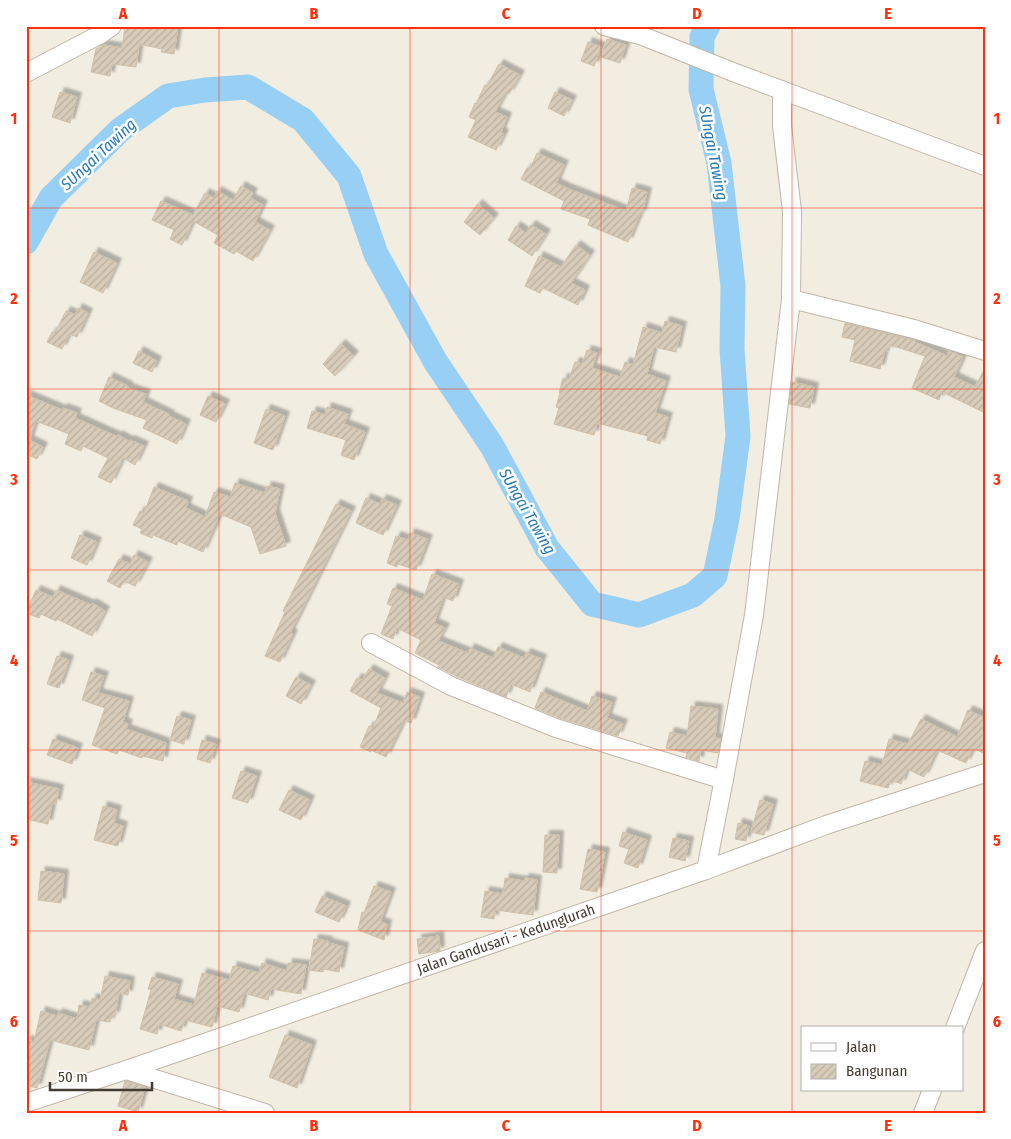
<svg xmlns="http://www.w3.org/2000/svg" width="1011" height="1139" font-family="'Fira Sans Condensed',sans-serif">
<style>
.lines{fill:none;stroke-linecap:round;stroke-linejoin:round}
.river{stroke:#98cff4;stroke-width:25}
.building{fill:url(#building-hatch);stroke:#cfc0a9;filter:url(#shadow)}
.minor-casing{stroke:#c0b7a6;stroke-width:20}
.minor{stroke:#fff;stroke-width:18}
.grid{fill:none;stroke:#ff2e0b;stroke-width:1;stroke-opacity:0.55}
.labels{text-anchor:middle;stroke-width:5;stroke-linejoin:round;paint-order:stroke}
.street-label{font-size:15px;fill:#433c32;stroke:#fff}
.water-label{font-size:16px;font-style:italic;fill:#2679b4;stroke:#fff}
.neatline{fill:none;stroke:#ff2e0b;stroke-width:2}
.grid-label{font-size:16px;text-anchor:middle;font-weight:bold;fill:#ff2e0b}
</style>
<defs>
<pattern id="building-hatch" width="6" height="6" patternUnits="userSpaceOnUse" patternTransform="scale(1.25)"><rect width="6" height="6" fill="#d7cbb9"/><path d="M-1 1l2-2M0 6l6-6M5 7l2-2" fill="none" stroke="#baafa0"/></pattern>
<filter id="shadow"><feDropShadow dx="4.5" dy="-4.5" stdDeviation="1" flood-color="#0004"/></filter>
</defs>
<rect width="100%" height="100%" fill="#f2ede1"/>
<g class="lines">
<!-- river -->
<polyline class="river" points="26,242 51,198 120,130 168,96 205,90 248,87 303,120 349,176 376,254 435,361 492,446 547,548 592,604 639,615 693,595 715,576 727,519 738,436 732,349 733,286 719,163 701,89 702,37 708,26"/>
</g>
<!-- building -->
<g class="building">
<polygon points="125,26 178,26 174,54 161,52 162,49 139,44 136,67 112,64 110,76 91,72 96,49 104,45 122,48"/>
<polygon points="607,39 626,45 620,63 601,57"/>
<polygon points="588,42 601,47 594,66 581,61"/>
<polygon points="499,64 520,75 509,94 506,92 495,112 507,117 501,132 504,134 496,150 468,137 476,120 469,117 475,103 476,104 485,85 487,86"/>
<polygon points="60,92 77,97 70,123 52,117"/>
<polygon points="555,92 572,100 564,116 548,108"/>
<polygon points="537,153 564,165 556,183 566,188 626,211 632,188 647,192 642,214 640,214 628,242 588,225 590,219 561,209 564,201 521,179 527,168 530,169"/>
<polygon points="241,186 253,193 250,198 263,205 255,222 270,230 253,261 236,251 234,254 214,243 218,235 193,221 182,245 170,239 174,230 152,220 161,201 193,215 205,193 214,198 217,191 233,200"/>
<polygon points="478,204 494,218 480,235 464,222"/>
<polygon points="531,225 546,234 532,256 508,240 516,226 526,233"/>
<polygon points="576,245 590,255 571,283 585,290 578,305 543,288 540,293 525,286 539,256 561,267"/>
<polygon points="94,252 117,263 103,293 80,282"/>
<polygon points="78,308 88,313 77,337 69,334 62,349 47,342 52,332 55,333 66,311 75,315"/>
<polygon points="665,321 682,326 676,352 654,347 647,374 666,381 655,413 668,417 660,444 647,440 648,436 597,423 594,435 554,424 559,408 556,407 560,393 559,393 563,378 569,379 575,362 582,364 587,350 597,353 592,368 620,377 625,362 633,365 643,327 662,333"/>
<polygon points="845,323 916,341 915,342 947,356 949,351 963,357 954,377 975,387 985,368 985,413 942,392 939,400 912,388 925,356 890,345 889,351 885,350 880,369 850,361 855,340 842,337"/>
<polygon points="341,344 354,356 335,376 323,364"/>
<polygon points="139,351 157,361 152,372 133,363"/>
<polygon points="109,377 128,386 128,388 146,394 143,402 170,415 169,416 186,424 177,444 143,428 147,420 113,408 99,401"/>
<polygon points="792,382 814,387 810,408 789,404"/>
<polygon points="26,395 62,410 63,408 77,413 75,418 118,437 118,435 129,441 130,440 144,446 135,465 123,458 111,483 98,477 108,458 83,446 81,451 65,444 69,434 36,421 29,440 43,447 37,459 26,454"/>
<polygon points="208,396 225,404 216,422 200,415"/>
<polygon points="327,407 348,414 344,424 365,432 354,460 341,455 346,440 307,428 312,411 325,415"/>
<polygon points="266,409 285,416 273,450 254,443"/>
<polygon points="235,483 265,493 267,486 280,489 275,513 286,546 260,554 251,527 220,514 203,552 178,541 177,545 153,535 152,538 140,533 142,529 133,525 140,511 144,513 154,487 188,501 186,508 205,517 214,492 230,497"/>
<polygon points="366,498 380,504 382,499 397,505 383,535 356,523"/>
<polygon points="336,504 351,511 290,633 293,634 280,662 265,656 285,612 283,611"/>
<polygon points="410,533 428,539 416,570 398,564 397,567 387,563 396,536 408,540"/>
<polygon points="80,535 97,542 87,565 71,558"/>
<polygon points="134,555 148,562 135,586 124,581 120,588 107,581 119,559 130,564"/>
<polygon points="432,574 459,584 453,601 443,597 434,623 445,628 438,641 468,653 470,648 493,658 498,647 524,658 526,653 542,659 530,692 511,684 506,697 456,676 438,667 439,665 415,653 421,640 397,628 393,639 381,634 392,606 387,604 393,588 423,600"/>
<polygon points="36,590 53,597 56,590 91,605 92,603 105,611 92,636 57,619 56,621 41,614 39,618 26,613"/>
<polygon points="57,656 69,660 59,688 47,684"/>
<polygon points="369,669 385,678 377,693 403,703 407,692 420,697 411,723 404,720 386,757 371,750 371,752 360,747 369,726 373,728 381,708 350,691 357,678 362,680"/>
<polygon points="91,672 104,676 98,693 129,701 123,722 128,724 126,729 166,743 163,761 142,756 142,758 119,750 117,754 92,745 105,708 82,700"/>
<polygon points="296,677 311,685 301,704 286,696"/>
<polygon points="541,692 587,711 592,696 612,702 607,718 623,724 618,736 560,718 535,708"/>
<polygon points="691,706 718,709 715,738 721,739 718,753 701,750 699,761 686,757 687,753 666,748 670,732 687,736"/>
<polygon points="968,710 985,718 985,754 973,748 966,763 937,750 924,777 907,769 901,784 891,780 888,788 860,781 865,761 882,765 889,739 908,744 921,719 957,737"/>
<polygon points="177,716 191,720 184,744 170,740"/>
<polygon points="53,739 78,748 72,764 47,755"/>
<polygon points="202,740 216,744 210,763 197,759"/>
<polygon points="241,771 257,776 248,803 232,798"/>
<polygon points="26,782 59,789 56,804 52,803 48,824 26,819"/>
<polygon points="289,790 310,800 301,820 279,810"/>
<polygon points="760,800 773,804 764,835 751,832"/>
<polygon points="103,806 117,810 114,823 123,826 118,846 94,840"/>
<polygon points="738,823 749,826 746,841 735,839"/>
<polygon points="623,832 647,840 638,868 624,863 629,849 619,846"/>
<polygon points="545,835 559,835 557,873 543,872"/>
<polygon points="673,838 689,841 685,861 669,857"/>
<polygon points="588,849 605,852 597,892 580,889"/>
<polygon points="41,871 64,874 61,903 38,900"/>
<polygon points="505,878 524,881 525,878 537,880 533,915 495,910 494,919 481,917 485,891 503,894"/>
<polygon points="374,886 391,892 380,922 387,924 384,940 358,930 362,912 364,913"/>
<polygon points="322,896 346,906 339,922 315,912"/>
<polygon points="439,936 440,951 419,954 417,939"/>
<polygon points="314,939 328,941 328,943 344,947 339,972 324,969 323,972 309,970"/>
<polygon points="262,963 287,971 288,963 306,965 301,994 271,989 268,1000 244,993 239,1012 217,1006 212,1027 185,1020 181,1031 159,1024 157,1034 140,1029 151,990 148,989 152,977 178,984 174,999 194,1005 202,973 229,980 233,966 259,973"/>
<polygon points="105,976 130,981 128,995 119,993 115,1016 112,1015 110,1022 96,1020 89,1050 50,1040 37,1088 26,1085 26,1040 34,1042 41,1011 57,1016 58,1013 77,1019 79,1005 90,1007 92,998 100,1000"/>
<polygon points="285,1035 312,1045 297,1088 269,1077"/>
<polygon points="125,1081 145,1087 138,1112 118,1106"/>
</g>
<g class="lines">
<!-- minor casing -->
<g class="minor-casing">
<g id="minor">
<polyline points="604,26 640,35 733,72 985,166"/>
<polyline points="26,73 99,35 112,26"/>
<polyline points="782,90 782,126 792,211 791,299"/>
<polyline points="371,643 451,686 556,728 724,780"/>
<polyline points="706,870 724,779 754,615 791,299 914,329 985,351"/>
<polyline points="955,1028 985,951"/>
<polyline points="126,1070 265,1113"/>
<polyline points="26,1103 126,1070 706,870 826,825 985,773"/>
<polyline points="923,1113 932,1090"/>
</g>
</g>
<!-- minor -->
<use href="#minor" class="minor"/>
</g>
<!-- grid -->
<path class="grid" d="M 219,26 L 219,1113M 410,26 L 410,1113M 601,26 L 601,1113M 792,26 L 792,1113M 26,208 L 985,208M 26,389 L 985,389M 26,570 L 985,570M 26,750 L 985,750M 26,931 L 985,931"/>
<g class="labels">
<!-- street labels -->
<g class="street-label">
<text transform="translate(506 939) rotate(-19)" y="5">Jalan Gandusari - Kedunglurah</text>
</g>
<!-- water labels -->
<g class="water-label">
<text transform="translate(714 153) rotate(79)" y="6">SUngai Tawing</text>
<text transform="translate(98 154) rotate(-43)" y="6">SUngai Tawing</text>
<text transform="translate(528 511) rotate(60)" y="6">SUngai Tawing</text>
</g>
</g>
<!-- border -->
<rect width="1011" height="1139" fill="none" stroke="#ffffff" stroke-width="55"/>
<!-- legend -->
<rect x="801" y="1026" width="162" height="65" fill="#ffffff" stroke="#b4b1ad"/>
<rect x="811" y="1043" width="25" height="8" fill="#ffffff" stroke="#b4b1ad"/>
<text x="846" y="1052" font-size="15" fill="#433c32">Jalan</text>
<rect x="811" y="1064" width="25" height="15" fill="url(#building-hatch)" stroke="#b4b1ad"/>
<text x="846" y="1076" font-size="15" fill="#433c32">Bangunan</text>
<!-- scale -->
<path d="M50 1082v8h102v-8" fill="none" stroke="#433c32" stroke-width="2.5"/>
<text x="58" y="1082" font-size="15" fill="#433c32" stroke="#ffffff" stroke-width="4" paint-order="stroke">50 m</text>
<rect x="28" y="28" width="956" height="1084" class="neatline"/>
<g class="grid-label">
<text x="123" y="19">A</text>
<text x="314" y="19">B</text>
<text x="506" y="19">C</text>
<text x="697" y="19">D</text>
<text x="888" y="19">E</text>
<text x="14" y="124">1</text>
<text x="997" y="124">1</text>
<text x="14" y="304">2</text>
<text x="997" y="304">2</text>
<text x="14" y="485">3</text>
<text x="997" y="485">3</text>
<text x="14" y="666">4</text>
<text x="997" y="666">4</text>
<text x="14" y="846">5</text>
<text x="997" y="846">5</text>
<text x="14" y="1027">6</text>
<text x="997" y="1027">6</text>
<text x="123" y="1131">A</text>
<text x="314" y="1131">B</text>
<text x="506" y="1131">C</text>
<text x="697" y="1131">D</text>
<text x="888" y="1131">E</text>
</g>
</svg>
